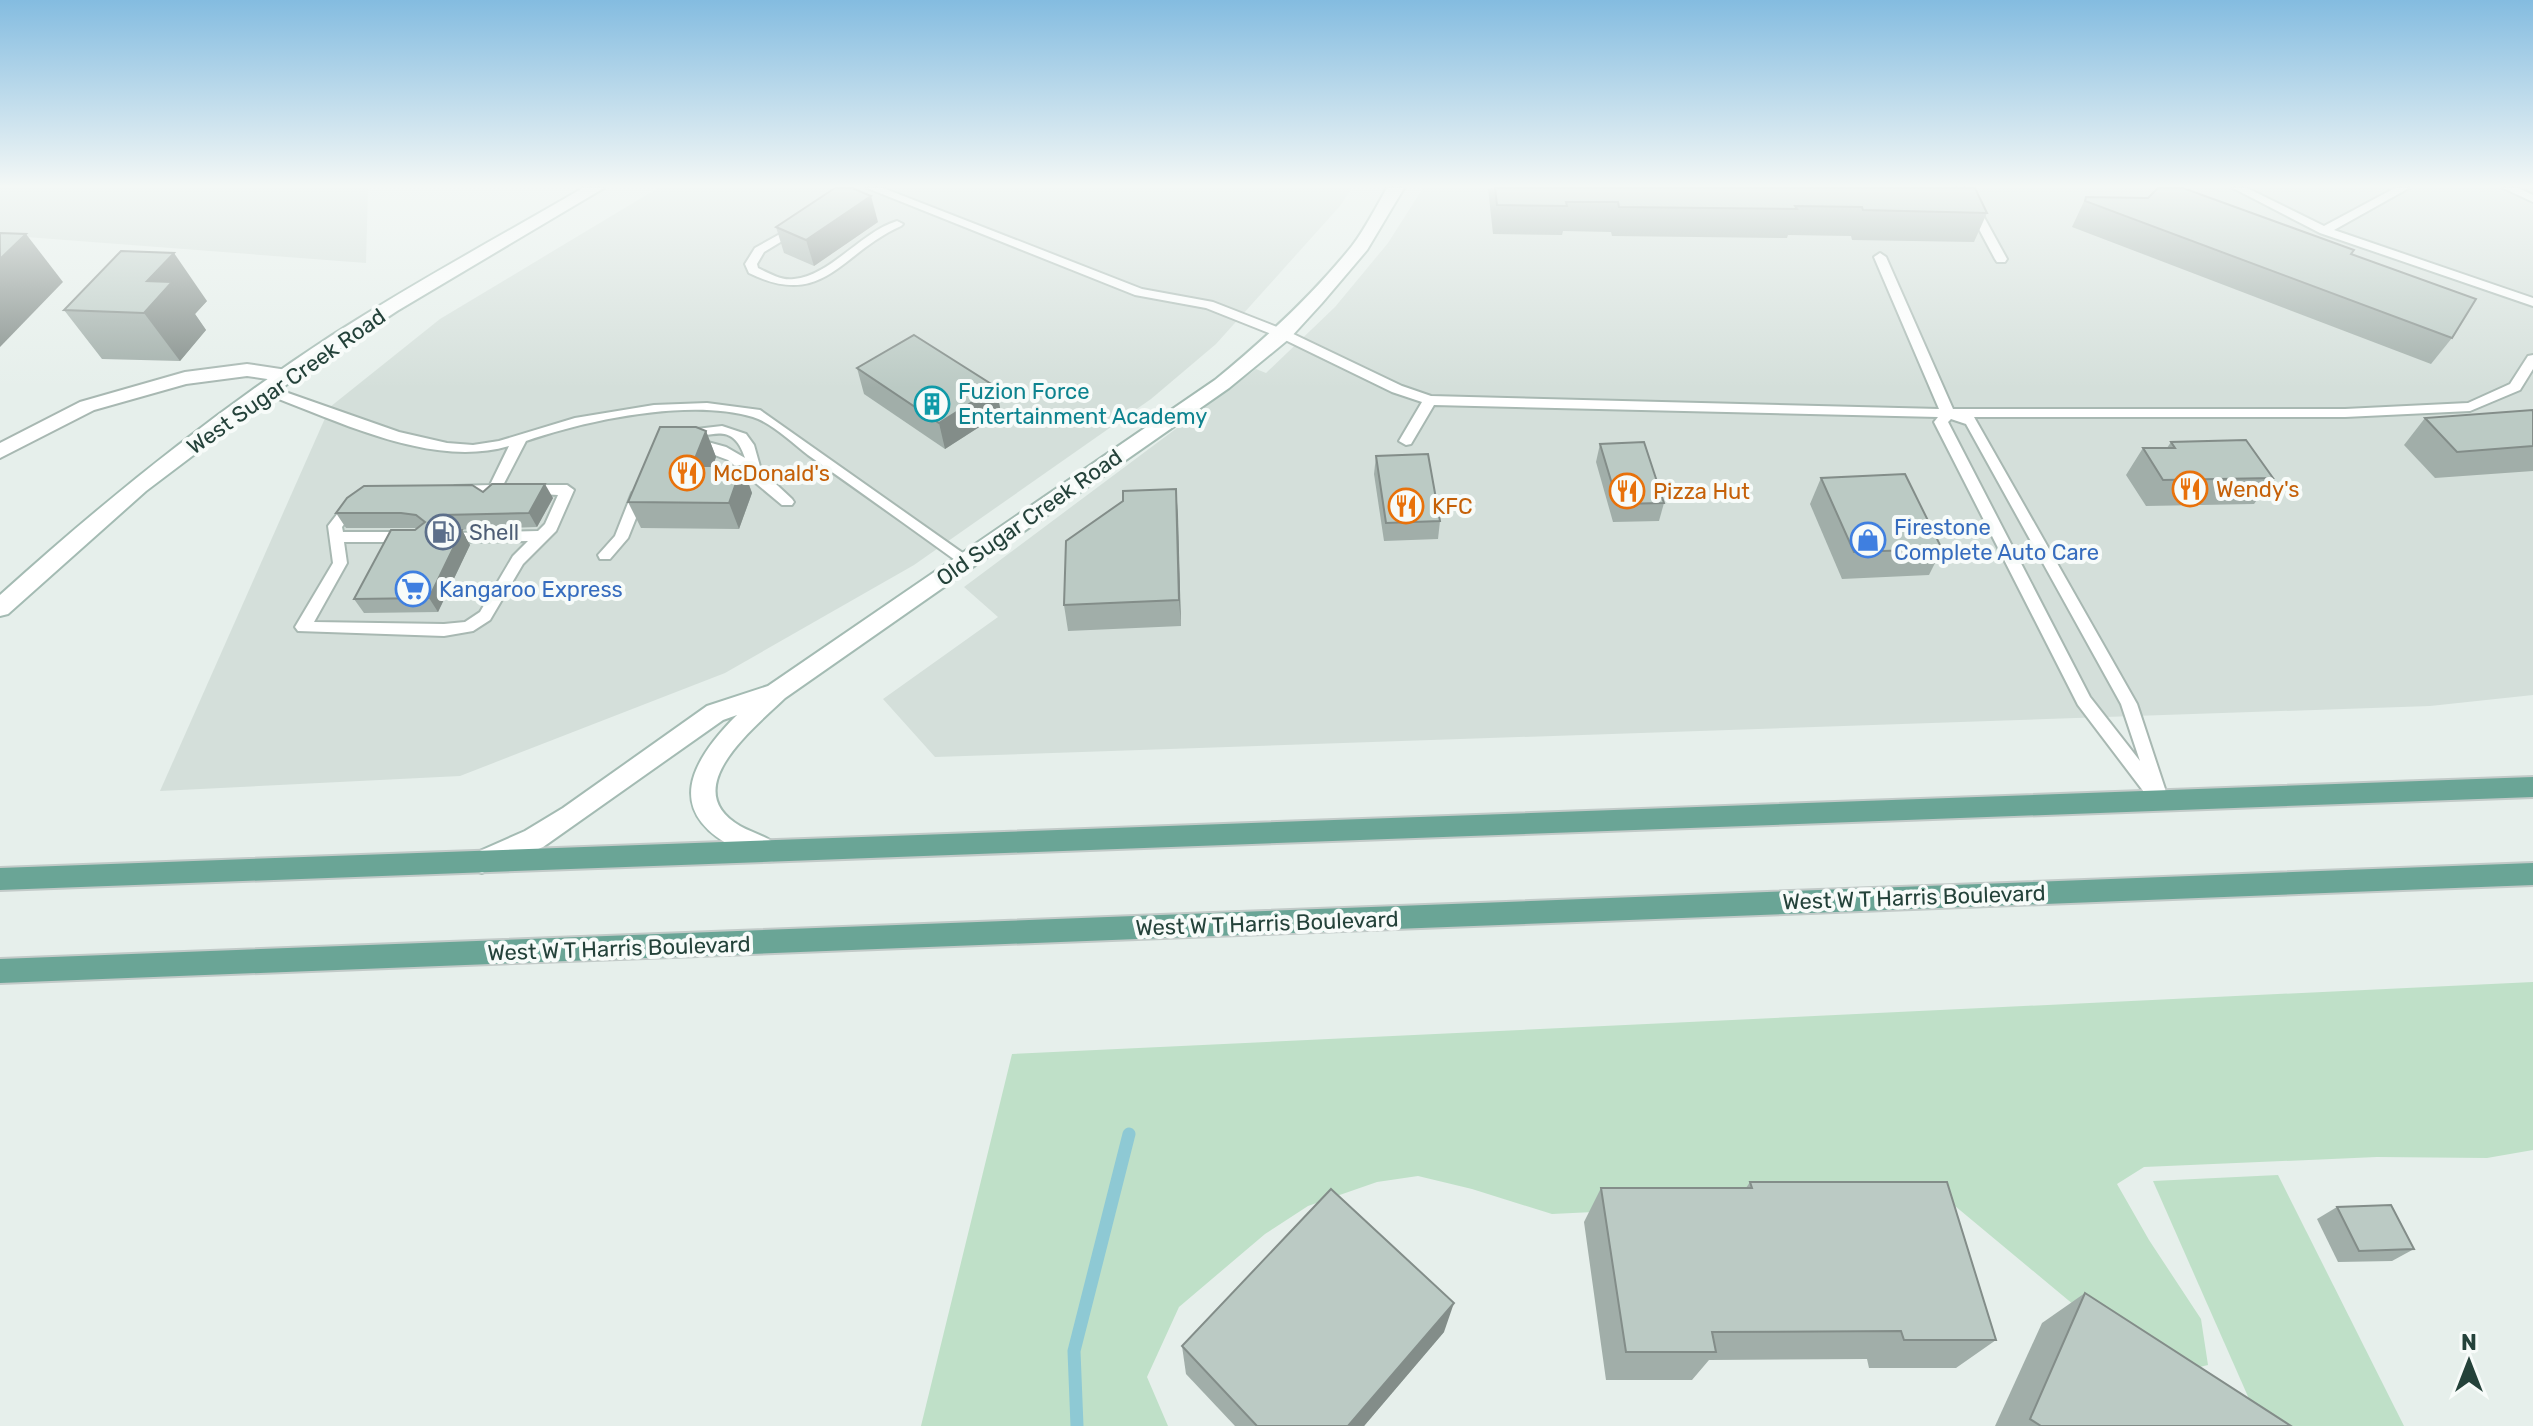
<svg xmlns="http://www.w3.org/2000/svg" width="2533" height="1426" font-family="Rubik,sans-serif">
<style>
.built{fill:#d4dfda}
.green{fill:#bfe0c8}
.lines{fill:none;stroke-linecap:round;stroke-linejoin:round}
.stream{stroke:#8ec9d4;stroke-width:13}
.lane-casing{stroke:#a8b8b2;stroke-width:4}
.street-casing{stroke:#a8b8b2;stroke-width:4}
.secondary-casing{stroke:#a4bbb3;stroke-width:4}
.primary-casing{stroke:#c2cac8;stroke-width:4}
.lane{fill:#fff;fill-rule:evenodd}
.street{fill:#fff;fill-rule:evenodd}
.secondary{fill:#fff;fill-rule:evenodd}
.primary{fill:#6aa596;fill-rule:evenodd}
.wall{fill:#a1aea9}
.shaded-wall{fill:#838d89}
.building{fill:#bbcac4;stroke:#838d89;stroke-width:2}
.labels{text-anchor:middle;stroke-width:8;stroke-linejoin:round;paint-order:stroke}
.street-label{font-size:22px;fill:#24423a;stroke:#f7fbf9}
.culture-label{font-size:22px;fill:#0d838f;stroke:#f7fbf9;text-anchor:start}
.food-label{font-size:22px;fill:#c56008;stroke:#f7fbf9;text-anchor:start}
.shop-label{font-size:22px;fill:#366cbe;stroke:#f7fbf9;text-anchor:start}
.service-label{font-size:22px;fill:#4e5e75;stroke:#f7fbf9;text-anchor:start}
</style>
<rect width="100%" height="100%" fill="#e6efeb"/>
<!-- built -->
<g class="built">
<polygon points="0,188 368,188 366,263 0,235"/>
<polygon points="658,188 1352,188 1340,206 1216,344 1151,399 914,565 725,673 460,776 160,791 330,407 440,319"/>
<polygon points="1423,188 2533,188 2533,695 2430,706 935,757 883,699 998,617 964,587 1256,369 1266,373 1335,307 1388,243"/>
</g>
<!-- green -->
<g class="green">
<polygon points="2533,982 2533,1150 2487,1158 2377,1157 2144,1167 2117,1184 2149,1240 2201,1319 2208,1365 2170,1374 2110,1335 1955,1206 1882,1198 1552,1214 1472,1189 1418,1176 1377,1182 1308,1206 1265,1234 1179,1307 1147,1377 1168,1426 921,1426 1012,1054"/>
<polygon points="2278,1175 2404,1426 2261,1426 2153,1181"/>
</g>
<g class="lines">
<!-- stream -->
<polyline class="stream" points="1077,1426 1074,1351 1129,1134"/>
<!-- lane casing -->
<g class="lane-casing">
<g id="lane">
<path d="M 867,188 L 883,188 L 1142,289 L 1213,302 L 1287,331 L 1402,386 L 1431,396 L 1939,409 L 1874,257 L 1880,253 L 1886,257 L 1953,409 L 2345,409 L 2468,403 L 2510,384 L 2528,356 L 2533,355 L 2533,369 L 2520,390 L 2470,411 L 2345,417 L 1974,417 L 2137,704 L 2169,801 L 2167,806 L 2161,808 L 2155,806 L 2151,797 L 2147,796 L 2078,705 L 1934,422 L 1938,417 L 1434,405 L 1411,444 L 1406,445 L 1399,441 L 1422,402 L 1392,392 L 1279,337 L 1206,308 L 1135,295 ZM 1951,419 L 1966,424 L 2121,704 L 2140,761 L 2090,697 L 1948,422 Z"/>
<polygon points="1957,188 1968,188 2007,259 2005,262 1997,262 1995,259"/>
<polygon points="2233,188 2247,188 2324,226 2395,188 2409,188 2334,230 2533,298 2533,306 2320,233"/>
<polygon points="2503,188 2518,188 2533,195 2533,202"/>
<path d="M 897,221 L 903,224 L 901,226 C 840,253 824,310 749,273 L 745,264 L 755,248 L 798,224 L 802,225 L 802,229 L 764,252 L 757,264 L 758,268 C 769,273 781,281 794,279 C 830,276 861,232 897,221 Z"/>
<path d="M 268,386 L 399,432 L 447,443 L 473,445 L 499,441 L 575,418 L 654,405 L 707,403 L 760,410 L 974,561 L 972,565 L 962,565 C 911,528 859,491 808,455 C 794,444 770,422 753,417 C 690,398 587,420 526,441 L 499,493 L 460,494 L 455,492 L 453,489 L 455,486 L 490,485 L 509,446 C 431,469 337,420 263,393 L 263,387 Z"/>
<path d="M 722,426 L 746,434 L 754,445 L 761,470 L 792,499 L 794,502 L 792,505 L 782,505 L 728,460 L 688,445 L 686,442 L 693,438 L 726,447 L 745,458 C 730,411 697,449 677,434 L 679,431 Z"/>
<polygon points="528,485 567,485 574,490 556,531 523,564 490,620 473,631 444,636 298,631 295,627 333,563 328,526 348,500 353,498 360,503 342,527 343,532 406,532 413,537 406,542 344,542 347,563 314,622 444,624 465,622 480,612 513,556 528,541 456,542 449,537 451,533 538,531 545,524 558,495 523,493 521,490"/>
<polygon points="639,488 646,493 628,538 610,559 600,559 598,555 615,536 632,493"/>
</g>
</g>
<!-- street casing -->
<g class="street-casing">
<polygon id="street" points="247,364 287,370 297,376 287,382 247,376 186,384 94,410 0,458 0,443 80,402 185,372"/>
</g>
<!-- secondary casing -->
<g class="secondary-casing">
<g id="secondary">
<path d="M 583,188 L 604,188 L 397,311 L 294,379 L 146,491 L 8,614 L 0,616 L 0,595 C 104,501 213,413 331,336 C 413,283 499,237 583,188 Z"/>
<path d="M 1387,188 L 1404,188 L 1367,250 L 1322,303 L 1290,338 L 1229,388 L 785,698 C 754,728 676,789 740,826 C 754,834 775,838 782,852 L 778,860 C 763,865 751,855 737,849 C 663,812 690,762 737,715 L 723,720 L 543,847 L 482,873 L 473,870 L 469,862 L 473,854 L 525,831 L 563,808 L 707,706 L 768,686 L 1215,380 C 1265,339 1311,297 1352,246 C 1365,229 1376,207 1387,188 Z"/>
</g>
</g>
<!-- primary casing -->
<g class="primary-casing">
<g id="primary">
<polygon points="2533,777 2533,797 0,890 0,868"/>
<polygon points="2533,863 2533,885 0,983 0,959"/>
</g>
</g>
<!-- lane -->
<use href="#lane" class="lane"/>
<!-- street -->
<use href="#street" class="street"/>
<!-- secondary -->
<use href="#secondary" class="secondary"/>
<!-- primary -->
<use href="#primary" class="primary"/>
</g>
<!-- wall -->
<g class="wall">
<polygon points="1488,188 1975,188 1987,213 1974,242 1852,240 1851,236 1788,235 1787,238 1612,236 1611,232 1563,231 1562,235 1493,234"/>
<polygon points="2086,197 2351,254 2452,338 2431,364 2072,227"/>
<polygon points="878,222 814,266 784,253 776,227"/>
<polygon points="207,301 195,314 206,330 180,361 102,359 64,310"/>
<polygon points="857,368 996,387 1001,413 945,449 864,394"/>
<polygon points="2533,410 2533,471 2435,478 2404,445 2425,418"/>
<polygon points="706,431 716,457 713,466 742,466 752,493 739,529 641,528 628,502"/>
<polygon points="2171,442 2273,478 2254,504 2146,506 2126,475 2143,448 2167,448"/>
<polygon points="1600,444 1664,503 1659,521 1613,522 1596,462"/>
<polygon points="1376,456 1440,521 1438,539 1384,541 1374,474"/>
<polygon points="1821,478 1942,549 1929,575 1842,579 1810,504"/>
<polygon points="1176,489 1181,626 1068,631 1064,605"/>
<polygon points="553,498 537,527 451,530 462,530 470,545 438,612 364,613 354,599 417,528 346,528 336,513"/>
<polygon points="1750,1182 1996,1340 1956,1368 1869,1368 1867,1359 1709,1360 1692,1380 1606,1380 1584,1222 1601,1188 1746,1188"/>
<polygon points="2337,1207 2414,1249 2392,1261 2338,1262 2317,1219"/>
<polygon points="2085,1293 2291,1426 1995,1426 2042,1323"/>
<polygon points="1444,1332 1364,1426 1235,1426 1186,1374 1182,1346"/>
</g>
<!-- shaded-wall -->
<g class="shaded-wall">
<polygon points="871,196 878,222 814,266 806,240"/>
<polygon points="26,234 63,282 0,347 0,259"/>
<polygon points="174,253 207,301 195,314 206,330 180,361 144,313 147,281"/>
<polygon points="996,387 1001,413 945,449 939,423"/>
<polygon points="706,431 716,457 703,492 692,466"/>
<polygon points="742,466 752,493 739,529 729,503"/>
<polygon points="545,484 553,498 537,527 529,513"/>
<polygon points="1176,489 1178,515 1181,626 1179,600"/>
<polygon points="442,515 451,530 447,539 438,525"/>
<polygon points="462,530 470,545 438,612 429,598"/>
<polygon points="1454,1303 1444,1332 1364,1426 1348,1426"/>
</g>
<!-- building -->
<g class="building">
<polygon points="835,188 852,188 871,196 806,240 776,227"/>
<polygon points="1495,188 1975,188 1987,213 1863,210 1862,207 1795,206 1797,209 1619,207 1618,202 1566,202 1567,206 1497,205"/>
<polygon points="2158,188 2183,188 2354,250 2351,254 2476,299 2452,338 2085,201 2086,197 2148,198"/>
<polygon points="0,233 26,234 0,259"/>
<polygon points="121,251 174,253 147,281 172,282 144,313 64,310"/>
<polygon points="914,335 996,387 939,423 857,368"/>
<polygon points="2533,410 2533,446 2457,452 2425,418"/>
<polygon points="660,427 696,427 706,431 692,466 742,466 729,503 628,502"/>
<polygon points="2246,440 2273,478 2163,480 2143,448 2175,448 2171,442"/>
<polygon points="1644,442 1664,503 1618,504 1600,444"/>
<polygon points="1428,454 1440,521 1386,523 1376,456"/>
<polygon points="1905,474 1942,549 1854,552 1821,478"/>
<polygon points="492,484 545,484 529,513 442,515 438,525 447,530 462,530 429,598 354,599 391,530 415,530 425,522 416,515 401,513 336,513 347,498 364,486 472,485 483,492"/>
<polygon points="1176,489 1179,600 1064,605 1066,541 1123,501 1123,491"/>
<polygon points="1750,1182 1947,1182 1996,1340 1904,1340 1901,1331 1712,1332 1716,1352 1626,1352 1601,1188 1752,1188"/>
<polygon points="1331,1189 1454,1303 1348,1426 1257,1426 1182,1346"/>
<polygon points="2391,1205 2414,1249 2359,1251 2337,1207"/>
<polygon points="2085,1293 2291,1426 2041,1426 2030,1419"/>
</g>
<!-- sky -->
<linearGradient id="sky" x2="0" y2="1"><stop stop-color="#84bce0"/><stop offset="0.48" stop-color="#f4f8f6"/><stop offset="1" stop-color="#f4f8f6" stop-opacity="0"/></linearGradient>
<rect width="2533" height="388" fill="url(#sky)"/>
<!-- icons -->
<defs>
<g id="building-ring" transform="scale(1.8)"><circle r="9.5" fill="#f7fbf9" stroke="#0f9aa8" stroke-width="1.5"/><path d="M-4-6H4V6H1V3H-1V6H-4ZM-2.5-4.3h1.7v1.8h-1.7ZM.8-4.3h1.7v1.8H.8ZM-2.5-1h1.7V.8h-1.7ZM.8-1h1.7V.8H.8Z" fill="#0f9aa8"/></g>
<g id="restaurant-ring" transform="scale(1.8)"><circle r="9.5" fill="#f7fbf9" stroke="#e8710a" stroke-width="1.5"/><path d="M-5-6h1v4h1v-4h1v4h1v-4h1v5L-1.5 .5V6h-2V.5L-5-1ZM5-6V6H3V1.5H1.5Q1.5-4 5-6Z" fill="#e8710a"/></g>
<g id="fuel-ring" transform="scale(1.8)"><circle r="9.5" fill="#f7fbf9" stroke="#5c6f8a" stroke-width="1.5"/><path d="M-5.5-6h7V0h2V4h1.3V-2.5L3-4.5l.8-.8L6-3V5H2.5V1h-1V6h-7ZM-4.2-4.7v3.2H.2V-4.7Z" fill="#5c6f8a"/></g>
<g id="shop-ring" transform="scale(1.8)"><circle r="9.5" fill="#f7fbf9" stroke="#3f7fe0" stroke-width="1.5"/><path d="M-5-2.5h2.3a2.7 3.5 0 0 1 5.4 0H5L5.5 6h-11ZM-1.5-2.5h3a1.5 2.3 0 0 0-3 0Z" fill="#3f7fe0"/></g>
<g id="supermarket-ring" transform="scale(1.8)"><circle r="9.5" fill="#f7fbf9" stroke="#3f7fe0" stroke-width="1.5"/><path d="M-6-5.5h2.5l.6 2H6L4.5 2H-2.5L-4.4-4H-6ZM-1.5 3.2a1.3 1.3 0 1 0 .1 0ZM3 3.2a1.3 1.3 0 1 0 .1 0Z" fill="#3f7fe0"/></g>
</defs>
<g fill-rule="evenodd">
<use href="#building-ring" x="932" y="404"/>
<use href="#restaurant-ring" x="687" y="473"/>
<use href="#restaurant-ring" x="2190" y="489"/>
<use href="#restaurant-ring" x="1627" y="491"/>
<use href="#restaurant-ring" x="1406" y="506"/>
<use href="#fuel-ring" x="443" y="532"/>
<use href="#shop-ring" x="1868" y="540"/>
<use href="#supermarket-ring" x="413" y="589"/>
</g>
<g class="labels">
<!-- street labels -->
<g class="street-label">
<text transform="translate(286 381) rotate(-35)" y="8">West Sugar Creek Road</text>
<text transform="translate(1029 517) rotate(-35)" y="8">Old Sugar Creek Road</text>
<text transform="translate(1914 897) rotate(-2)" y="8">West W T Harris Boulevard</text>
<text transform="translate(1267 923) rotate(-2)" y="8">West W T Harris Boulevard</text>
<text transform="translate(619 948) rotate(-2)" y="8">West W T Harris Boulevard</text>
</g>
<!-- culture labels -->
<g class="culture-label">
<text x="958" y="399">Fuzion Force<tspan x="958" dy="25">Entertainment Academy</tspan></text>
</g>
<!-- food labels -->
<g class="food-label">
<text x="713" y="481">McDonald's</text>
<text x="2216" y="497">Wendy's</text>
<text x="1653" y="499">Pizza Hut</text>
<text x="1432" y="514">KFC</text>
</g>
<!-- shop labels -->
<g class="shop-label">
<text x="1894" y="535">Firestone<tspan x="1894" dy="25">Complete Auto Care</tspan></text>
<text x="439" y="597">Kangaroo Express</text>
</g>
<!-- service labels -->
<g class="service-label">
<text x="469" y="540">Shell</text>
</g>
</g>
<!-- north arrow -->
<g transform="translate(2469 1362)" stroke="#f7fbf9" stroke-width="6" paint-order="stroke">
<path d="M0-6L14 30L0 20L-14 30Z" fill="#24423a"/>
<text y="-12" font-size="22" font-weight="bold" text-anchor="middle" fill="#24423a">N</text>
</g>
</svg>
